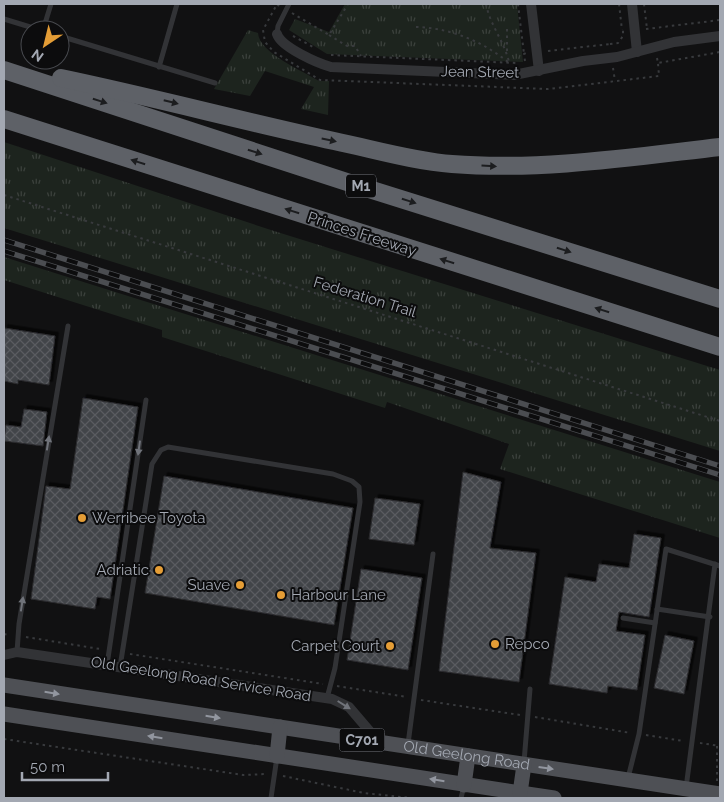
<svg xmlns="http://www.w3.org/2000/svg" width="724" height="802" font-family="Raleway,sans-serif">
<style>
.grass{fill:url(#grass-tufts)}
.building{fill:url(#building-cross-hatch);stroke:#2b2b2e;filter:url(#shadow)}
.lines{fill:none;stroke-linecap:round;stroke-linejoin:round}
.path{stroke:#383a3d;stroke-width:2;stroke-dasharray:2.5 4;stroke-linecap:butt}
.lane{stroke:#323336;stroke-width:5}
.street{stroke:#323336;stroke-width:10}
.primary{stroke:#4e5055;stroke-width:15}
.highway{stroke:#5e6167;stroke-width:18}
.rail-casing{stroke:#4b4d51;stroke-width:5.5}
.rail{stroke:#0c0c0d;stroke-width:4;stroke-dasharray:11;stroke-linecap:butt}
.oneway{fill:#1c1d1f}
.oneway2{fill:#70737a}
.oneway3{fill:#92969f}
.poi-dot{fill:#e49d36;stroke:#0c0c0d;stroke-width:2}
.labels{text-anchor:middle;stroke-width:4;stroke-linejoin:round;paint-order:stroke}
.shield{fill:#0c0c0d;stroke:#767980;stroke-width:1}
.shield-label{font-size:14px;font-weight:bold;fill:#a3a8b2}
.street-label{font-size:15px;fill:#a3a8b2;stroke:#0c0c0d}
.poi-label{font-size:15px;fill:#a3a8b2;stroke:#0c0c0d;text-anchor:start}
</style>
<defs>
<pattern id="grass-tufts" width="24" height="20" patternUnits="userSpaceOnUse" patternTransform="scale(1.25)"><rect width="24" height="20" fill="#1d241e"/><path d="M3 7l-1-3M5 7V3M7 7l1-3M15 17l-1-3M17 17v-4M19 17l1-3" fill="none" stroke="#3b413c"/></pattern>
<pattern id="building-cross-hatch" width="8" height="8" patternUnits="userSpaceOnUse" patternTransform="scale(1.25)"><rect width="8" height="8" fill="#424448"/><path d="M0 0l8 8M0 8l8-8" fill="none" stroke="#5a5c60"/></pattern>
<filter id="shadow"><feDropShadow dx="3.5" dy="-3.5" stdDeviation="0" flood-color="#0009"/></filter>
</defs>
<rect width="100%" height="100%" fill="#111112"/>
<!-- grass -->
<g class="grass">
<polygon points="345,4 517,4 523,62 327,54 289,30 295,19 329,32"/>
<path d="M 248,30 L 258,33 C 259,53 303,71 319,81 L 329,81 L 328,115 L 301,109 L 314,87 L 265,71 L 250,96 L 214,89 Z"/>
<polygon points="4,142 274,231 720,370 720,451 4,228"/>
<polygon points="4,257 720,482 720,538 500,469 509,444 387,402 385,408 162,337 162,330 4,280"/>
</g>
<!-- building -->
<g class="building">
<polygon points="4,328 55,336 49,385 18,380 18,384 4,381"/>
<polygon points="83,398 138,407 110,599 97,597 95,609 31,599 46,486 70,489"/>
<polygon points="24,409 47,412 43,446 4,441 6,425 21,427"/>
<polygon points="463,472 501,482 490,548 536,553 519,682 439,671"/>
<polygon points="164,476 353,508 334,625 145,593"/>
<polygon points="375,498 420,504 414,545 369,539"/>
<polygon points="634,534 661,538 649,617 619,612 616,631 645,635 637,690 608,686 607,693 549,684 565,577 596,582 599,564 629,568"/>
<polygon points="361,569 422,578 408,670 347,660"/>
<polygon points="665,635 694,641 684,694 654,688"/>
</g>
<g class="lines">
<!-- path -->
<g class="path">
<path d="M 486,4 C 490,25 504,41 509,62"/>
<polyline points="518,4 524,54"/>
<polyline points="619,4 622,30"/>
<polyline points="644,4 647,29"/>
<polyline points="279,6 277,4 263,30 265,42 274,52 320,80 548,89 659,76 658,63"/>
<polyline points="292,13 329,35 348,4"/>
<path d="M 416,27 C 450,28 482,41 508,62"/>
<polyline points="646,29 720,20"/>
<polyline points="329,35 347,46 355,46 361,56"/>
<polyline points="293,36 315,48"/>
<polyline points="610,44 618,43 623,36 623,30"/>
<polyline points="507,51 507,27"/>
<polyline points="548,51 610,44"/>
<polyline points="331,55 516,63"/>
<polyline points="657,58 658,63 720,52"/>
<polyline points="525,61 524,54 526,53"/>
<polyline points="613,68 615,81"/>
<polyline points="4,195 720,421"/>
<polyline points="4,634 9,635"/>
<polyline points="26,637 100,649"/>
<polyline points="130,654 323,684"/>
<polyline points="337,686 407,697"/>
<polyline points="421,700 520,715"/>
<polyline points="535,717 631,733"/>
<polyline points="646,735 683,741"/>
<polyline points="4,739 243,775 266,774"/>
<polyline points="700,743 720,746"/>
<polyline points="717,746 717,781"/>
<polyline points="283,776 364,793 411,798"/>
</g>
<!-- lane -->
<g class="lane">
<polyline points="4,19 40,30"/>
<polyline points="43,30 51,4"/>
<polyline points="277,34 278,26 289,4"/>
<polyline points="60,36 215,83"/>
<polyline points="159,67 177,4"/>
<polyline points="657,609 710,617"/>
<polyline points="623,618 655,623"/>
<polyline points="17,652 19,624 68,326"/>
<polyline points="107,665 146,400"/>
<polyline points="120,667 152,464 161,450 168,447 333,474 352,481 359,487 360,502 335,668 327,698"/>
<polyline points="408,744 433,554"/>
<polyline points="524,762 530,689"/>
<polyline points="628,778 639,734 666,549 720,566"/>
<polyline points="686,788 715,564"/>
<polyline points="271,798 277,757"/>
<polyline points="461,798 464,786"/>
</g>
<!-- street -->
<g class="street">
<polyline points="531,4 539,71"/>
<polyline points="632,4 637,52"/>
<path d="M 277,34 C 281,47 317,63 331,67 L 514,75 L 583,61 L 617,57 L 674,42 L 720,36"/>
<polyline points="4,655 17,652 332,699 349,707 378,741"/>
</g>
<!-- primary -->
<g class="primary">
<path id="s1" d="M 4,685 L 720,794"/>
<polyline points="4,714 554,798"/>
<polyline points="277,756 280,727"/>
<polyline points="464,785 468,756"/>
<polyline points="520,793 524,765"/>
</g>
<!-- highway -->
<g class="highway">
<polyline points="4,70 353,184 720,299"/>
<path d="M 61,78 C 152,97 242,121 334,141 C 373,149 413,161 452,164 C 541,171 632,157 720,147"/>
<polyline points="4,119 720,347"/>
</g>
<!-- rail casing -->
<g class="rail-casing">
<g id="rail">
<polyline points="4,240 720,466"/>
<polyline points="4,251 720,475"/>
</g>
</g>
<!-- rail -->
<use href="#rail" class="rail"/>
</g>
<!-- one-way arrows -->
<defs><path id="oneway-solid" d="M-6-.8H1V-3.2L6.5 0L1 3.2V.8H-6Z" transform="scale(1.25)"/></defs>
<g class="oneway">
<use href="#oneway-solid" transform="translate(100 101) rotate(18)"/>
<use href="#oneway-solid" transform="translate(171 102) rotate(14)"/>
<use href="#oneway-solid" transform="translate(329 140) rotate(12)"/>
<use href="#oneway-solid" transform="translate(255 152) rotate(18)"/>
<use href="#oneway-solid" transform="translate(138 162) rotate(-162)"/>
<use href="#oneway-solid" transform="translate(489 166) rotate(3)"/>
<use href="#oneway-solid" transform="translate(409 201) rotate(18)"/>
<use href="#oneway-solid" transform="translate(292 211) rotate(-162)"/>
<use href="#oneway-solid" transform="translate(564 250) rotate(18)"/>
<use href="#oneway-solid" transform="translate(447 261) rotate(-162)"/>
<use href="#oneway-solid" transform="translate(602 310) rotate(-162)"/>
</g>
<g class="oneway2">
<use href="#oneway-solid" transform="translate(48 443) rotate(-81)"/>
<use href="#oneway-solid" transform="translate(139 448) rotate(98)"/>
<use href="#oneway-solid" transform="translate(22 604) rotate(-81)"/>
<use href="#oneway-solid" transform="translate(344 705) rotate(32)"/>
</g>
<g class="oneway3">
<use href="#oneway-solid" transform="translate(52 693) rotate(9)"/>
<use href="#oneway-solid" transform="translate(213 717) rotate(9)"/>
<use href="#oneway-solid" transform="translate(155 737) rotate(-171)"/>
<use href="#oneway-solid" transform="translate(546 768) rotate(8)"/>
<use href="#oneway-solid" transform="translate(437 780) rotate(-171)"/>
</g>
<!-- markers -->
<g class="poi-dot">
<circle cx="82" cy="518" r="5"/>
<circle cx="159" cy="570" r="5"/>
<circle cx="240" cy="585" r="5"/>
<circle cx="281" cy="595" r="5"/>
<circle cx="495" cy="644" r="5"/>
<circle cx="390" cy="646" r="5"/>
</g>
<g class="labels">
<!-- shield labels -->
<g class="shield">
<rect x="346" y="174.5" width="30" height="23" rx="4"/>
<rect x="339.5" y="728.5" width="45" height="23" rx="4"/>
</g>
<g class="shield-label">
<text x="361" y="191">M1</text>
<text x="362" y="745">C701</text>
</g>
<!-- street labels -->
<g class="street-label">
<text transform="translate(480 72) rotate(1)" y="5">Jean Street</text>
<text transform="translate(362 234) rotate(18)" y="5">Princes Freeway</text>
<text transform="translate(365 297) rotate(17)" y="5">Federation Trail</text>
<text transform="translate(201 679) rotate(9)" y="5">Old Geelong Road Service Road</text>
<text dy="5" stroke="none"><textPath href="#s1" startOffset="468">Old Geelong Road</textPath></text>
</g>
<!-- poi labels -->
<g class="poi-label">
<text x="92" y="523">Werribee Toyota</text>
<text x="149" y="575" text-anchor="end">Adriatic</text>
<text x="230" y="590" text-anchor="end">Suave</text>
<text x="291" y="600">Harbour Lane</text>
<text x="505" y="649">Repco</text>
<text x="380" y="651" text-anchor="end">Carpet Court</text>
</g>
</g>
<!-- border -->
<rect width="724" height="802" fill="none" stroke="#a3a8b2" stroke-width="10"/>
<!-- north arrow -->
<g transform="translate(45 45) rotate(215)"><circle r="24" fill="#0c0c0d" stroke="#484a4f"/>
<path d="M0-4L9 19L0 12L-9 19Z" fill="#e49d36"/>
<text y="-8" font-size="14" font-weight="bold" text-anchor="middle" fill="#a3a8b2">N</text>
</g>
<!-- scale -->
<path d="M22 772v8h86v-8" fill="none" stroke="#a3a8b2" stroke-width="2.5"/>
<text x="30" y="772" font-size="15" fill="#a3a8b2" stroke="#0c0c0d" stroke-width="4" paint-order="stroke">50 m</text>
</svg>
